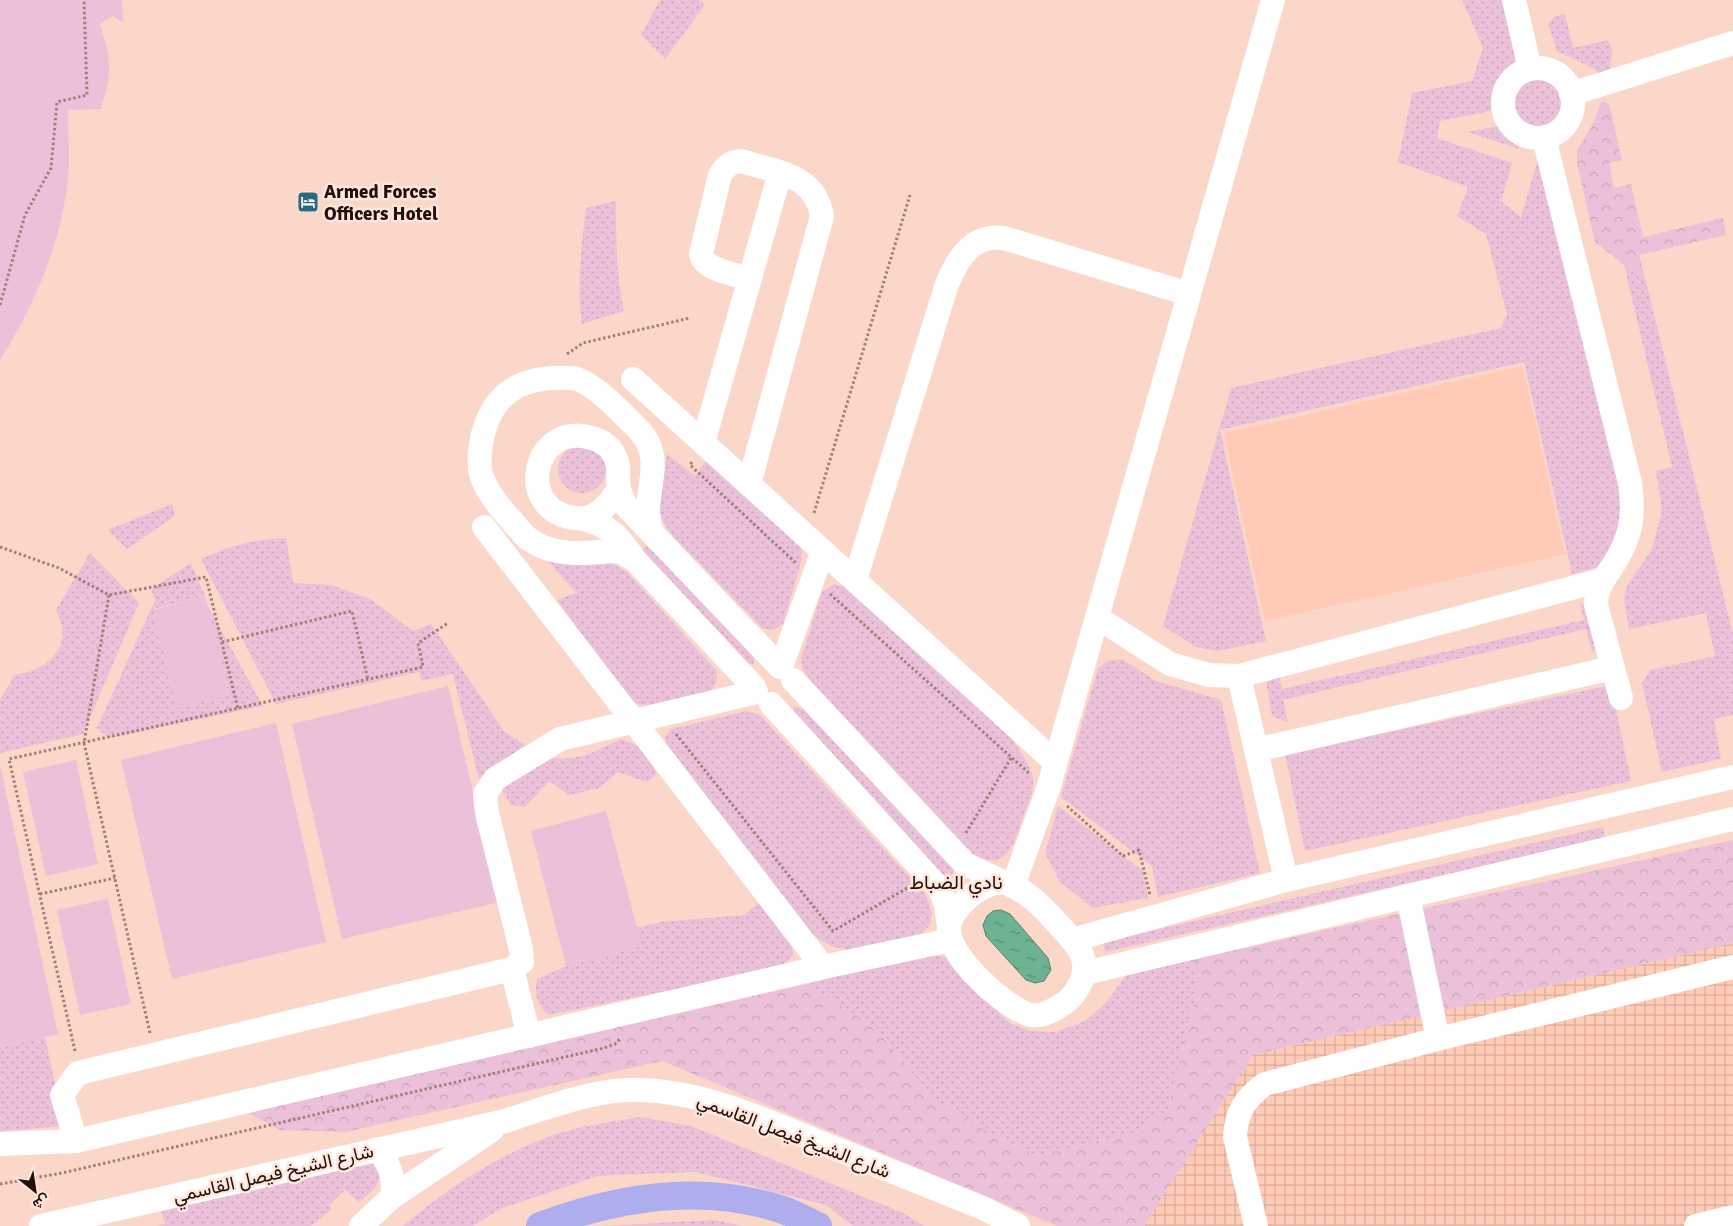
<svg xmlns="http://www.w3.org/2000/svg" width="1733" height="1226" font-family="Signika,Vazirmatn,sans-serif">
<style>
.built{fill:#ffcbb6}
.industrial{fill:url(#industrial-grid)}
.grass{fill:url(#grass-dots)}
.forest{fill:url(#forest-crowns)}
.garden{fill:#ebc1d9}
.water{fill:url(#water-ripples);stroke:#578269}
.lines{fill:none;stroke-linecap:round;stroke-linejoin:round}
.path{stroke:#9e8277;stroke-width:3;stroke-dasharray:2.5 2.5;stroke-linecap:butt}
.minor{stroke:#fff;stroke-width:24}
.highway{stroke:#aeaeee;stroke-width:28}
.labels{text-anchor:middle;stroke-width:5;stroke-linejoin:round;paint-order:stroke}
.poi-label{font-size:19px;font-weight:bold;fill:#231008;stroke:#ffe7de;text-anchor:start}
.street-label{font-size:19px;fill:#231008;stroke:#ffe7de}
.neighbourhood-label{font-size:20px;fill:#231008;stroke:#ffe7de}
</style>
<defs>
<pattern id="industrial-grid" width="8" height="8" patternUnits="userSpaceOnUse" patternTransform="scale(1.25)"><rect width="8" height="8" fill="#ffcbb6"/><path d="M0 4h8M4 0v8" fill="none" stroke="#daad9b"/></pattern>
<pattern id="grass-dots" width="8" height="8" patternUnits="userSpaceOnUse" patternTransform="scale(1.25)"><rect width="8" height="8" fill="#ebc1d9"/><path d="M2 2h.1M6 6h.1" fill="none" stroke="#c9a5b9" stroke-width="1.8" stroke-linecap="round"/></pattern>
<pattern id="forest-crowns" width="20" height="18" patternUnits="userSpaceOnUse" patternTransform="scale(1.25)"><rect width="20" height="18" fill="#ebc1d9"/><path d="M2 6a3 3 0 1 1 6 0M12 15a3 3 0 1 1 6 0" fill="none" stroke="#c9a5b9"/></pattern>
<pattern id="water-ripples" width="26" height="14" patternUnits="userSpaceOnUse" patternTransform="scale(1.25)"><rect width="26" height="14" fill="#6db393"/><path d="M2 4q2-2 4 0t4 0M15 11q2-2 4 0t4 0" fill="none" stroke="#599076"/></pattern>
</defs>
<rect width="100%" height="100%" fill="#fad7c9"/>
<!-- built -->
<polygon class="built" points="1523,366 1565,554 1265,621 1224,433"/>
<!-- industrial -->
<polygon class="industrial" points="1733,943 1733,1226 1144,1226 1253,1055"/>
<!-- grass -->
<g class="grass">
<polygon points="660,0 699,0 705,5 665,59 641,35"/>
<polygon points="1462,0 1511,0 1519,66 1508,76 1500,109 1440,121 1437,138 1512,163 1501,201 1521,217 1537,162 1545,160 1631,527 1599,567 1572,574 1524,362 1220,430 1266,641 1218,651 1196,647 1163,626 1231,388 1501,328 1507,314 1486,234 1457,216 1468,187 1398,162 1412,93 1472,81 1483,48"/>
<polygon points="1565,14 1573,48 1608,40 1612,50 1610,73 1602,78 1593,68 1557,51 1548,24 1554,17"/>
<circle cx="1538" cy="103" r="27"/>
<polygon points="1504,125 1519,149 1468,132"/>
<path d="M 616,201 C 616,238 616,275 624,311 L 582,324 C 577,285 581,247 586,208 Z"/>
<polygon points="1624,265 1646,282 1733,634 1733,715 1714,719 1721,759 1662,772 1642,683 1650,670 1715,656 1706,613 1629,629 1624,598 1627,586 1652,549 1662,511 1656,471 1672,467"/>
<circle cx="582" cy="469" r="24"/>
<polygon points="667,454 695,476 707,460 801,547 802,559 783,624 773,630 762,628 672,535 664,523 659,510"/>
<polygon points="172,504 175,516 127,549 108,530"/>
<path d="M 286,538 L 293,583 L 331,585 L 370,599 L 413,631 L 431,624 L 504,731 L 525,745 L 479,779 L 453,674 L 421,681 L 419,672 L 276,704 L 201,559 C 231,545 252,540 286,538 Z"/>
<polygon points="647,546 652,547 754,656 754,664 746,663 644,555 643,549"/>
<path d="M 90,553 L 139,603 L 83,734 L 0,753 L 0,700 L 15,675 C 50,670 75,645 56,610 Z"/>
<polygon points="600,561 613,564 627,572 716,670 717,682 710,692 648,705 638,704 627,696 557,600 576,593 549,562"/>
<polygon points="191,563 205,596 153,609 177,707 229,694 206,603 263,706 109,738 97,728 155,600 151,589"/>
<path d="M 834,584 L 849,588 L 1012,739 C 1021,753 1035,770 1033,788 C 1032,797 1026,808 1023,817 C 1014,843 1007,874 973,854 L 810,680 L 803,670 L 801,659 L 822,592 Z"/>
<polygon points="1580,603 1591,609 1600,645 1592,652 1586,629 1283,700 1288,722 1272,716 1266,681 1278,671 1282,689 1584,620"/>
<polygon points="1122,659 1156,681 1221,700 1260,873 1158,897 1152,866 1061,797 1098,668 1107,661"/>
<polygon points="1611,685 1631,781 1305,851 1285,754"/>
<polygon points="793,707 803,709 954,868 952,875 944,877 795,717"/>
<polygon points="747,711 760,715 926,895 932,912 930,925 920,935 852,951 831,946 807,931 666,746 665,737 671,729"/>
<path d="M 621,739 C 642,745 648,755 657,774 L 647,782 L 618,772 L 599,788 L 569,795 L 549,781 L 525,807 L 511,805 L 501,788 L 540,757 C 577,762 588,755 621,739 Z"/>
<polygon points="1058,806 1143,871 1148,898 1093,908 1060,882 1045,853"/>
<polygon points="1603,827 1605,838 1105,952 1103,942"/>
<path d="M 760,902 L 791,939 L 793,956 L 780,968 L 548,1015 C 537,1003 534,994 537,979 L 566,966 L 641,946 L 636,928 L 660,922 L 744,915 Z"/>
<polygon points="926,954 945,957 953,962 983,997 1010,1023 1031,1031 1056,1032 1085,1021 1105,1004 1127,974 1190,960 1199,981 1168,1110 1136,1132 1036,1156 986,1131 932,1097 877,1029 807,984"/>
<polygon points="45,1037 64,1126 0,1131 0,1047"/>
<path d="M 640,1117 L 691,1126 L 903,1213 L 924,1226 L 853,1226 L 826,1205 L 696,1172 L 598,1176 L 500,1209 L 473,1226 L 403,1226 C 445,1191 491,1159 543,1139 C 574,1127 607,1122 640,1117 Z"/>
<path d="M 368,1161 L 378,1166 C 382,1187 374,1189 359,1202 L 345,1190 L 329,1205 L 332,1209 L 311,1226 L 155,1226 L 165,1224 L 160,1205 Z"/>
<polygon points="714,1220 743,1226 601,1226"/>
</g>
<!-- forest -->
<g class="forest">
<polygon points="1602,101 1609,104 1622,160 1609,163 1614,188 1631,184 1643,237 1723,218 1726,235 1639,255 1646,282 1595,242 1577,163 1577,150 1591,128"/>
<polygon points="1733,840 1733,943 1253,1055 1144,1226 1057,1226 662,1061 345,1132 280,1130 246,1112 807,984 877,1029 932,1097 986,1131 1036,1156 1136,1132 1168,1110 1199,981 1190,960"/>
</g>
<!-- garden -->
<g class="garden">
<path d="M 0,0 L 122,0 L 123,22 L 113,16 L 100,24 C 112,62 112,71 101,109 L 68,110 C 68,127 69,143 69,160 C 67,231 37,301 0,360 Z"/>
<polygon points="205,596 229,695 177,708 153,610"/>
<polygon points="448,686 499,902 342,939 292,724"/>
<polygon points="276,723 326,942 172,979 121,760"/>
<polygon points="76,760 98,864 46,876 23,772"/>
<polygon points="0,765 58,1034 0,1047"/>
<polygon points="606,811 642,946 566,966 531,831"/>
<polygon points="108,899 131,1004 80,1015 57,910"/>
</g>
<!-- water -->
<polygon class="water" points="1001,910 1010,914 1048,958 1051,970 1044,981 1035,983 1026,980 986,936 983,925 987,916 993,911"/>
<g class="lines">
<!-- path -->
<g class="path">
<polyline points="0,305 25,215 51,168 57,102 87,95 84,0"/>
<polyline points="567,354 583,343 690,318"/>
<polyline points="692,462 690,465 796,563"/>
<polyline points="814,513 910,195"/>
<polyline points="0,547 59,568 109,595 206,577 238,709"/>
<polyline points="830,594 1030,774"/>
<polyline points="109,595 84,743 150,1033"/>
<polyline points="222,642 352,611 368,680"/>
<polyline points="676,734 833,931 909,887"/>
<polyline points="1067,806 1123,856 1139,850 1150,895"/>
<polyline points="966,833 1011,758"/>
<polyline points="40,894 115,878"/>
<polyline points="75,1051 9,759 423,667 418,643 448,623"/>
<polyline points="0,1184 62,1173 604,1048 615,1044 621,1038"/>
</g>
<!-- minor -->
<g class="minor">
<polyline points="1514,0 1530,69"/>
<circle cx="1538" cy="103" r="35"/>
<polyline points="1571,94 1733,43"/>
<path d="M 1544,138 L 1630,483 C 1635,517 1631,538 1612,567 C 1603,580 1596,589 1596,605 L 1621,698"/>
<polyline points="633,379 1055,762"/>
<polyline points="703,443 780,173"/>
<path d="M 749,484 L 822,216 C 815,174 776,172 741,161 C 731,162 725,166 720,175 L 701,254 C 704,270 735,274 749,279"/>
<path d="M 619,489 C 608,505 596,521 575,518 C 515,511 532,424 588,437 C 597,439 608,444 613,453 C 622,467 616,476 619,489 C 621,495 624,502 627,507 L 779,666"/>
<path d="M 583,519 C 612,527 618,536 635,560 L 754,687"/>
<polyline points="484,527 823,967"/>
<path d="M 635,560 L 621,552 L 612,551 C 582,554 548,557 524,535 C 510,518 487,496 481,474 C 478,464 480,454 481,444 C 488,403 509,381 551,378 C 559,378 569,377 577,379 C 597,386 623,414 638,429 C 673,464 631,506 657,539"/>
<path d="M 855,580 L 947,284 C 958,258 972,234 1004,238 L 1189,294"/>
<polyline points="1098,618 1170,664 1209,675 1239,676 1602,580"/>
<polyline points="781,667 823,551"/>
<polyline points="1239,676 1286,880"/>
<polyline points="793,680 965,864 1003,882"/>
<polyline points="771,704 940,889 946,905 949,928"/>
<polyline points="1256,750 1612,668"/>
<path d="M 1003,882 C 1026,890 1041,905 1057,923 C 1074,941 1093,958 1080,984 C 1076,992 1070,1000 1063,1004 C 1054,1010 1043,1017 1031,1015 C 1006,1009 947,956 949,928 C 950,915 960,905 969,897 C 980,888 989,883 1003,882 Z"/>
<polyline points="1013,886 1048,789 1273,0"/>
<polyline points="1408,896 1438,1039"/>
<polyline points="1072,940 1286,880 1733,777"/>
<polyline points="512,969 522,962 521,949 487,813 485,794 495,779 560,739 756,692"/>
<polyline points="1085,973 1733,819"/>
<polyline points="76,1141 62,1095 78,1073 512,969 529,1036"/>
<polyline points="0,1144 76,1141 823,967 951,940"/>
<path d="M 377,1149 C 390,1164 395,1178 392,1197"/>
<path d="M 41,1226 L 505,1121 C 540,1110 593,1090 629,1090 C 698,1088 762,1119 824,1144 C 878,1166 932,1187 985,1209 L 1018,1226"/>
<polyline points="361,1226 392,1197 492,1130"/>
<path d="M 1256,1226 L 1235,1137 C 1236,1113 1245,1098 1265,1084 L 1438,1039 L 1733,967"/>
<polyline points="1696,1226 1733,1217"/>
</g>
<!-- highway -->
<path class="highway" d="M 540,1226 C 617,1197 703,1183 783,1210 C 795,1214 807,1221 818,1226"/>
</g>
<!-- icons -->
<defs>
<g id="hotel-square" transform="scale(1.125)"><rect x="-9" y="-9" width="18" height="18" rx="4" fill="#2a697f" stroke="#ffe7de"/><path d="M-6-4.5h1.5V1H6V5H4.5V3h-9V5H-6ZM-4 0a1.8 1.8 0 1 1 3.6 0ZM.5 0V-2.5h3Q6-2.5 6 0Z" fill="#fff"/></g>
</defs>
<g fill-rule="evenodd">
<use href="#hotel-square" x="308" y="202"/>
</g>
<g class="labels">
<!-- poi labels -->
<g class="poi-label">
<text x="324" y="198">Armed Forces<tspan x="324" dy="22">Officers Hotel</tspan></text>
</g>
<!-- street labels -->
<g class="street-label">
<text transform="translate(794 1135) rotate(21)" y="7">شارع الشيخ فيصل القاسمي</text>
<text transform="translate(273 1173) rotate(-13)" y="7">شارع الشيخ فيصل القاسمي</text>
</g>
<!-- neighbourhood labels -->
<g class="neighbourhood-label">
<text x="956" y="889">نادي الضباط</text>
</g>
</g>
<!-- north arrow -->
<g transform="translate(35 1191) rotate(150)" stroke="#ffe7de" stroke-width="4" paint-order="stroke">
<path d="M0-4L9 19L0 12L-9 19Z" fill="#231008"/>
<text y="-8" font-size="14" font-weight="bold" text-anchor="middle" fill="#231008">ش</text>
</g>
</svg>
